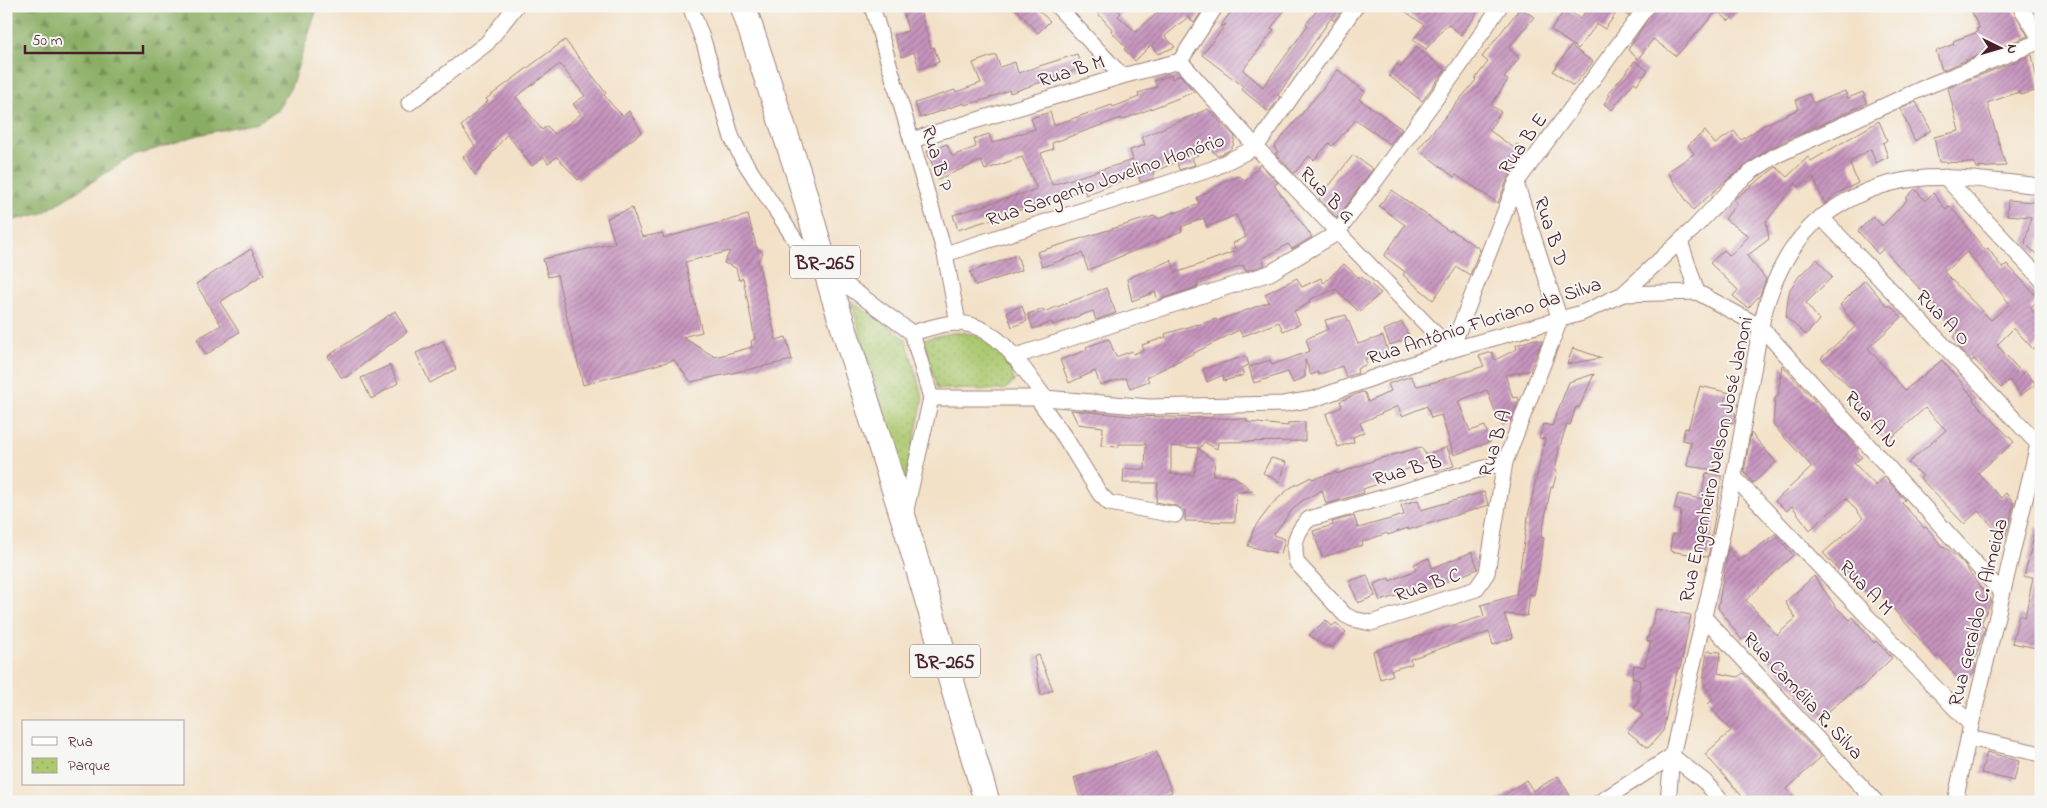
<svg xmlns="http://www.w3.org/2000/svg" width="2047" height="808" font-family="'Indie Flower',sans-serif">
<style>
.forest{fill:url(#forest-firs);stroke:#6a6646}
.park{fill:url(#park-dots);stroke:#7b744e}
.building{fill:url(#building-hatch);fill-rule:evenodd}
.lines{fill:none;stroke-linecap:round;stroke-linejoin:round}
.minor-casing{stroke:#9e8079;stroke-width:17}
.trunk-casing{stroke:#9e8079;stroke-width:27}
.minor{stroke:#fff;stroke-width:15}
.trunk{stroke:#fff;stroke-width:25}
.labels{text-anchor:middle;stroke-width:4;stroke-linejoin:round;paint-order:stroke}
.shield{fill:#f6f6f2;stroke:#7e6067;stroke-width:1}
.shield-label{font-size:19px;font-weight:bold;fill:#4a1f2b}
.street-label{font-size:20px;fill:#4a1f2b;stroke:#f6f6f2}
</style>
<defs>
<pattern id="forest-firs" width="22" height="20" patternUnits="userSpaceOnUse" patternTransform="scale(1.25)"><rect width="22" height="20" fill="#89ad62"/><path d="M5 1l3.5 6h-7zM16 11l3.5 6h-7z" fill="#728c51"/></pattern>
<pattern id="park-dots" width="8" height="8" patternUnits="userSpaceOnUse" patternTransform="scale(1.25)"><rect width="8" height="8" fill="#acc970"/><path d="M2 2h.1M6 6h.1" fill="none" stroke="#96ac61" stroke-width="1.8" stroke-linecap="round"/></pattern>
<pattern id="building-hatch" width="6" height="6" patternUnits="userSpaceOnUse" patternTransform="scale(1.25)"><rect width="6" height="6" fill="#c694be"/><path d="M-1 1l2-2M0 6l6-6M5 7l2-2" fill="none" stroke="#a3789b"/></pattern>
</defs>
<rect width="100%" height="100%" fill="#f6f6f2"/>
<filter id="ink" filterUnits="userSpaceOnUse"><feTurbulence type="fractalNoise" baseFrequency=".02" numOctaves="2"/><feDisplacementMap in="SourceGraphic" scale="10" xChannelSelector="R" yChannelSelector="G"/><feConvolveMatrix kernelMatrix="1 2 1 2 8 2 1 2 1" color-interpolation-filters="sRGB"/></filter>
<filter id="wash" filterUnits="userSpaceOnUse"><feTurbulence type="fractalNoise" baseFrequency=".0096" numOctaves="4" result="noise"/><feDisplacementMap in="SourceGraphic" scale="20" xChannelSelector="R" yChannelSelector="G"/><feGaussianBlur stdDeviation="1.12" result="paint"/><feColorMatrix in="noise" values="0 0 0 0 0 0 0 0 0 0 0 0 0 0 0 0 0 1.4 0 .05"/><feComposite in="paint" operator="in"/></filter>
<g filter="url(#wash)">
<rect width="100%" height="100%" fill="#f3e1c7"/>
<!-- forest -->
<polygon class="forest" points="6,6 318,6 291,87 278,110 258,122 198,135 131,157 43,213 6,222"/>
<!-- park -->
<g class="park">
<polygon points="851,301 906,339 923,399 904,486"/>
<path d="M 951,333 C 957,333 965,332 971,334 C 991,339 1012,361 1014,382 L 1004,390 L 937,389 L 924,339 Z"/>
</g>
<g id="blocks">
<!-- building -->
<g class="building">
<polygon points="902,6 919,6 931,48 934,47 939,62 919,69 914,52 902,57 894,35 908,31"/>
<polygon points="1013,6 1033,6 1050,21 1038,33"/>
<polygon points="1091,6 1114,6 1121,13 1118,16 1136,32 1165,6 1205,6 1194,23 1188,17 1165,36 1175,47 1158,54 1151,45 1135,61 1124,49 1126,47 1111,31 1112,29"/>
<polygon points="1235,6 1288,6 1271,28 1274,30 1243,70 1263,87 1308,25 1306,24 1319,8 1317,6 1344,6 1334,21 1331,18 1278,95 1280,97 1269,112 1241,89 1243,86 1202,55 1226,24 1220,27"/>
<polygon points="1398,6 1482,6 1461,35 1448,24 1426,49 1413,40 1424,25"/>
<polygon points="1590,6 1635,6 1628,16 1619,9 1605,29 1597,24 1578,49 1551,30 1566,8 1580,19"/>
<polygon points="1656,6 1743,6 1729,21 1717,11 1676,56 1653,39 1638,59 1628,50"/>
<polygon points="1969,6 2011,6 2028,36 1942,70 1936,51 1954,44 1953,41 1978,32 1976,29 1979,28"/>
<polygon points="1520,8 1534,17 1509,48 1519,58 1504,78 1508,80 1491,105 1501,112 1489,130 1514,148 1517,144 1527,152 1508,178 1498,203 1456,175 1454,177 1418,149 1476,80 1475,79 1488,62 1482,57"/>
<path d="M 565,40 L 606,93 L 604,95 L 613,106 L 623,116 L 629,111 L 642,132 L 578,180 L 557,157 L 548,163 L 544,157 L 532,166 L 507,134 L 475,175 L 463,157 L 475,146 L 461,126 L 488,101 L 486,99 ZM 560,64 L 585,96 L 573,104 L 581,114 L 555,134 L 547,126 L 542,130 L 516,97 Z"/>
<polygon points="1571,46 1593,62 1573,86 1553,71"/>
<polygon points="1416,47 1445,70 1422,101 1389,76 1397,64 1401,67"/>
<polygon points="1077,54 1082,68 1010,93 1009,90 987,99 965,105 964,103 920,118 915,103 955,90 956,92 981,83 973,63 989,57 996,55 1000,67 1015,62 1018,73"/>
<polygon points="2032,55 2039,90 2020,95 2019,92 1987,103 2006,166 1977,168 1975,163 1939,162 1934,137 1959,131 1948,88"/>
<polygon points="1635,61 1648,71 1637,84 1634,82 1612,110 1604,104 1610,95 1608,94"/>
<polygon points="1338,70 1365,92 1359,99 1402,129 1390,144 1356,120 1332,146 1329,143 1314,160 1309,156 1294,173 1275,153 1278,152 1274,147"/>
<polygon points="1171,75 1172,79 1180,75 1194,92 1122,120 1121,118 1052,143 1053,149 1041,153 1052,185 1133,160 1130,150 1145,145 1142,137 1208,109 1235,137 1233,146 1228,151 1217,156 1210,148 1192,158 1195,165 1179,170 1177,162 1153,172 1154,178 1140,182 1138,174 1086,195 1085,191 1076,192 958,230 953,215 1037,189 1022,157 985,170 981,161 938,179 927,151 947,144 952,156 976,147 974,139 989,134 992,143 1035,129 1031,118 1050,112 1054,125 1112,105 1113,107 1139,97 1138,93 1157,87 1154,81"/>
<polygon points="1845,91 1848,98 1863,92 1867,103 1770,148 1728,179 1693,210 1667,172 1694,154 1688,145 1705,131 1715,144 1734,131 1741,140 1766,124 1799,109 1796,100 1809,94 1813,103"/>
<polygon points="1916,102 1931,130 1915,141 1900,109"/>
<polygon points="1879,121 1887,140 1883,143 1888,157 1876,163 1871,149 1849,162 1858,183 1836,194 1825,204 1813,177 1799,187 1796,183 1766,222 1769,239 1747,256 1766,279 1760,295 1748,308 1733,296 1738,290 1710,263 1724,250 1730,256 1749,236 1725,219 1737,203 1734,199 1776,167 1787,177 1808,157 1811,161"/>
<polygon points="1353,155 1373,169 1337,218 1319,199"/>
<polygon points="1260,164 1278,183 1274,185 1312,237 1292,249 1288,244 1262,259 1265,265 1246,271 1243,265 1197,282 1198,287 1158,300 1155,292 1132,301 1127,279 1171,260 1176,273 1236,251 1233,243 1246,237 1236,215 1207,227 1204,218 1181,227 1182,231 1088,270 1082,253 1042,267 1037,252 1154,216 1159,219 1175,211 1175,213 1199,204 1197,198 1226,181 1239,176 1246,181"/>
<path d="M 1915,189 L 1925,201 L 1933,193 L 1946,210 L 1950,206 L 1985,250 L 1988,248 L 2002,268 L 2007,264 L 2039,299 L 2030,308 L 2041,321 L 2041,342 L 2033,349 L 2014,328 L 1997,345 L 2023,374 L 2025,371 L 2036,384 L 2021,395 L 2009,380 L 2001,388 L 1974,359 L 1972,361 L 1958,347 L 1961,345 L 1953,337 L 1959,331 L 1883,249 L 1878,254 L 1858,231 L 1873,216 L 1882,226 L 1907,200 L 1906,198 ZM 1967,252 L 2010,304 L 1991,320 L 1944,272 Z"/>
<polygon points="1392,190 1450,232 1451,230 1480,249 1470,275 1457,267 1433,300 1403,275 1405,272 1384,256 1405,225 1379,206"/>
<polygon points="2035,197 2041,198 2041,239 2039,239 2037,255 2025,243 2031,217 2007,215 2008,200 2034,202"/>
<path d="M 632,208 L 642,237 L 662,233 L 664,238 L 748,215 L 757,249 L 763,253 L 758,261 L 776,340 L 786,337 L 792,360 L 691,382 L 674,360 L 583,385 L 557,275 L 548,277 L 543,259 L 615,243 L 607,218 ZM 730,251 L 724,263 L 736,268 L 739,280 L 743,278 L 755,339 L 751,341 L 752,347 L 715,357 L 682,337 L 702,332 L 685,262 Z"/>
<polygon points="251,249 264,274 220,302 239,332 206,355 197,339 221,325 196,284"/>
<polygon points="1017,255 1022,270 976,286 970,272"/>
<polygon points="1817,259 1832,277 1806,303 1819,320 1806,335 1786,317 1788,298 1790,289 1800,275"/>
<polygon points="1344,264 1359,278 1360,276 1381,293 1359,312 1336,289 1309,300 1310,303 1294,311 1300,324 1283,331 1279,322 1243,336 1239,330 1147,377 1149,381 1130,388 1126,378 1100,385 1095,371 1069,383 1060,360 1087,350 1086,347 1109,339 1116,357 1132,351 1133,354 1144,350 1142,345 1166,337 1165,334 1197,324 1198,325 1216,319 1217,321 1269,302 1265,294 1297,278 1302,287 1321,278 1324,283"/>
<polygon points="1865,280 1888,307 1890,305 1902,317 1868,348 1905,390 1942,360 1974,398 1973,400 2014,442 1978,473 2001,498 2006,493 2014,503 2005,539 1978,511 1964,524 1920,478 1923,476 1908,463 1946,430 1925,408 1889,440 1856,400 1859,397 1821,358 1856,326 1840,305"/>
<polygon points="1106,288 1116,313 1096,320 1093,311 1053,325 1052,322 1033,329 1028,314 1043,309 1044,312"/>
<polygon points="1022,306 1027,321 1012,327 1007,312"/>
<polygon points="395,311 407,332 346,377 341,377 328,356"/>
<polygon points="1346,315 1358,344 1383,336 1388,351 1365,359 1367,364 1357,369 1358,373 1346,377 1342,366 1318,375 1318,372 1311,375 1305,360 1305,377 1293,383 1288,372 1254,383 1249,367 1270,360 1272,365 1310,351 1306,339 1328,329 1325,320"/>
<polygon points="1402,322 1410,338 1390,345 1384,330"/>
<polygon points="1535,339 1542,341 1530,370 1505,375 1513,398 1518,397 1519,399 1512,419 1500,424 1487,390 1458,401 1470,431 1485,426 1490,442 1454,455 1441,415 1431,418 1427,406 1402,416 1398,406 1360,423 1364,432 1353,437 1354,442 1338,447 1326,414 1342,407 1340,401 1362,392 1365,393 1368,402 1391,391 1388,384 1411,376 1417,386 1435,382 1484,366 1479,356 1492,352 1495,360 1517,349 1516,345"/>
<polygon points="443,341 456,369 430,383 416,353"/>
<polygon points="1573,348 1602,358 1567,364"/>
<polygon points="1246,356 1249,365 1241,368 1244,375 1224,381 1223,375 1207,382 1203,369"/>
<polygon points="390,365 398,383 371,399 361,378"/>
<polygon points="1782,365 1858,448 1857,451 1862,457 1854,463 1876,486 1885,477 1905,500 1902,503 1924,528 1926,527 1943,547 1944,546 1962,562 1991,601 1981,624 1985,628 1974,662 1976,665 1974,673 1963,685 1939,656 1936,658 1875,588 1869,594 1851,573 1846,578 1823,553 1863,518 1846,498 1810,530 1792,506 1787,511 1775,501 1812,467 1773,425 1775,398 1778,396"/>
<polygon points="1594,374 1579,408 1576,407 1570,425 1567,424 1559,449 1555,471 1557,472 1553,487 1551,487 1541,537 1544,538 1538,574 1534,595 1530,594 1527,616 1504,614 1513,638 1493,645 1489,632 1410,659 1412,664 1391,670 1393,675 1380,679 1373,651 1484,616 1481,605 1516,595 1528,516 1545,439 1539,438 1544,424 1552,426 1569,382"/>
<polygon points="1700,386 1730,393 1724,400 1736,414 1734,423 1722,421 1714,470 1687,466 1691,442 1682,440 1685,428 1688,429"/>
<polygon points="1071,410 1130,416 1247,419 1247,422 1288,426 1288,423 1305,422 1305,441 1218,442 1217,449 1204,442 1200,448 1171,446 1171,474 1194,475 1198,448 1215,462 1213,475 1235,477 1253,491 1236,492 1235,522 1185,521 1185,511 1177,506 1156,502 1158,483 1123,483 1124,468 1145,470 1146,444 1119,444 1119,447 1101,446 1103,427 1078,424"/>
<polygon points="1751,433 1776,462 1753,483 1744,472"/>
<polygon points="1421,447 1430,461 1380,479 1381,483 1363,489 1364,493 1326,504 1322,490 1302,501 1292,510 1273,535 1285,539 1281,554 1248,546 1254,528 1274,502 1290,488 1311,477 1312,479 1336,472 1337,474 1378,459"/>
<polygon points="1447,447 1454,466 1436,471 1431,453"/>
<polygon points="1271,458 1286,462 1280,482 1263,473"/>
<polygon points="1706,473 1722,476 1708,557 1670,551 1672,534 1678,535 1681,511 1674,509 1678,494 1701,499"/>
<polygon points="1484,492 1489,505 1408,530 1408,528 1388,535 1387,533 1362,542 1363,545 1322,557 1313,531 1333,525 1332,522 1354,516 1358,528 1404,515 1401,505 1418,500 1421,510"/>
<polygon points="2036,528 2041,528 2041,649 2012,643 2019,615 2025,617 2033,577 2024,577"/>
<polygon points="1775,534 1793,555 1746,600 1777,635 1796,618 1785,602 1814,576 1836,607 1850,620 1853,617 1874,643 1876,641 1892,658 1863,686 1856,689 1820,718 1747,636 1742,640 1718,608 1728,549 1739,562"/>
<polygon points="1472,552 1478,569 1423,591 1422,588 1380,601 1374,584 1389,578 1390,581 1416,570 1414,564 1429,558 1432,568"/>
<polygon points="1367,575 1375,596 1358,603 1350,581"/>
<polygon points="1656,609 1691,615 1680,669 1678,668 1670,698 1663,731 1648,748 1628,732 1643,715 1634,708 1638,703 1640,680 1632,678 1634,665 1644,667 1651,642 1647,641"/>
<polygon points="1326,620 1332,626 1336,623 1346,632 1332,648 1328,645 1325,646 1309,635"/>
<polygon points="1707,651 1721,652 1718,673 1738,677 1743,673 1821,757 1787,789 1798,802 1733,802 1741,795 1705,754 1731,731 1708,704 1713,699 1703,682"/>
<polygon points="1039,655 1053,690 1041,695 1034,657"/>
<polygon points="1156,751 1172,792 1146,802 1081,802 1074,778"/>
<polygon points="1987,752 2019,761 2014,781 1981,773"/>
<polygon points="1558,776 1574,802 1495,802 1526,780 1533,791"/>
</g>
</g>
</g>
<g filter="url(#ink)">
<use href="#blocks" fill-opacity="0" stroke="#9e8079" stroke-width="1"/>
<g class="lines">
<!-- minor casing -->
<g class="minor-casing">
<g id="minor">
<polyline points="690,6 704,43 732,138 742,158 805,255 912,333 931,398 905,514"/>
<polyline points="872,6 945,254 958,323"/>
<polyline points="1057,6 1122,76"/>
<polyline points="2020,6 2041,40"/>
<polyline points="1180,61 1256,147 1451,350"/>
<polyline points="409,103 487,43 516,6"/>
<polyline points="912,140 1122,76 1180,61 1216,6"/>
<polyline points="1945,177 2041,279"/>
<polyline points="1821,217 2038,444"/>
<polyline points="1680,241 1697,292"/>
<polyline points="945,254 1212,169 1256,147 1356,6"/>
<polyline points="1697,292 1761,327 2002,593"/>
<polyline points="1623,294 1697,292"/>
<path d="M 912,333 C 927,329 942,323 957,323 C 999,324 1023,369 1045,398"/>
<polyline points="1451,350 1516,183 1647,6"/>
<polyline points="1013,357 1270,273 1337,233 1459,67 1500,6"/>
<polyline points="931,398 1045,398 1149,407 1283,404 1314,399 1451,350 1582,313 1623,294 1693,229 1734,186 1755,169 1775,156 1930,85 2041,41"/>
<polyline points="1037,398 1066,439 1100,494 1109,503 1175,515"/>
<path d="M 1505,462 L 1309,519 C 1296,531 1292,546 1297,563 L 1345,615 L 1353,619 L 1371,623 L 1476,589 L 1487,573 L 1505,462 L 1560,320 L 1516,183"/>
<polyline points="1734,477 1971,725"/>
<polyline points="1703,616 1876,802"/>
<polyline points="1969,738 2041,754"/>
<polyline points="1600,802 1672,756 1705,782 1722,802"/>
<path d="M 1668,802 L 1672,756 C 1693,663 1716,569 1734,475 C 1741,439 1747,402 1754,365 C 1758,340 1762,315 1771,291 C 1782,262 1797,236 1822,217 C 1894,162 1958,178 2041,186"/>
<polyline points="1955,802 1971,725 2041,432"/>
</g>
</g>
<!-- trunk casing -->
<g class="trunk-casing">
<polyline id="trunk" points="743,6 798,172 833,294 904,520 987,802"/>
</g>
<!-- minor -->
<use href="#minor" class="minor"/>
<!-- trunk -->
<use href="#trunk" class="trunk"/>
</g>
</g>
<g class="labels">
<!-- shield labels -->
<g class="shield">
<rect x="790" y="245.5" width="70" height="33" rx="4"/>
<rect x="910" y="644.5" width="70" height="33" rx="4"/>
</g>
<g class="shield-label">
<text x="825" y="269">BR-265</text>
<text x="945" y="668">BR-265</text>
</g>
<!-- street labels -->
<g class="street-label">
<text transform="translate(1071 70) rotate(-17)" y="7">Rua B M</text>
<text transform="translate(1522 143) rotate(-55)" y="7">Rua B E</text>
<text transform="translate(938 158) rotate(74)" y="7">Rua B P</text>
<text transform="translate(1105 179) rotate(-19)" y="7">Rua Sargento Jovelino Honório</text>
<text transform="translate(1328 194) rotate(46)" y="7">Rua B G</text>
<text transform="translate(1552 231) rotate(72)" y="7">Rua B D</text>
<text transform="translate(1944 317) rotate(46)" y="7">Rua A O</text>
<text transform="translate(1484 320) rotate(-18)" y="7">Rua Antônio Floriano da Silva</text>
<text transform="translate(1872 419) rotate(48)" y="7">Rua A N</text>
<text transform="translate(1494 443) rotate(-73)" y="7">Rua B A</text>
<text transform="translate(1715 459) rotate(-78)" y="7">Rua Engenheiro Nelson José Janoni</text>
<text transform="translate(1407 469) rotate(-16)" y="7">Rua B B</text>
<text transform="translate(1427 584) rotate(-19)" y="7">Rua B C</text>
<text transform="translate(1867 587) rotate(46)" y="7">Rua A M</text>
<text transform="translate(1977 612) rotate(-76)" y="7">Rua Geraldo C. Almeida</text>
<text transform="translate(1804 695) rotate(47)" y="7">Rua Camélia R. Silva</text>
</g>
</g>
<!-- margin -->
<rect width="2047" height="808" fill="none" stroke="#f6f6f2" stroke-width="25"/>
<!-- legend -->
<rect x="22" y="720" width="162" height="65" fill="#f6f6f2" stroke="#b1a0a2"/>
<rect x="32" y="737" width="25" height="8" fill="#ffffff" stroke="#b1a0a2"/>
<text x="68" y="746" font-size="15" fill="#4a1f2b">Rua</text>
<rect x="32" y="758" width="25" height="15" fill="url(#park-dots)" stroke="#b1a0a2"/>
<text x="68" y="770" font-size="15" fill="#4a1f2b">Parque</text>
<!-- north arrow -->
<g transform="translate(2000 48) rotate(95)" stroke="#f6f6f2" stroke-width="4" paint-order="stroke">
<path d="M0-4L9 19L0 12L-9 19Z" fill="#4a1f2b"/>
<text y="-8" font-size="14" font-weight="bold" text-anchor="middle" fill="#4a1f2b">N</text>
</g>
<!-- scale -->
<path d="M25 45v8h118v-8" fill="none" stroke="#4a1f2b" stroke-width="2.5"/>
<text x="32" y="45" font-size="15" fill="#4a1f2b" stroke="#f6f6f2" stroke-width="4" paint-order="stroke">50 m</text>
</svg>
